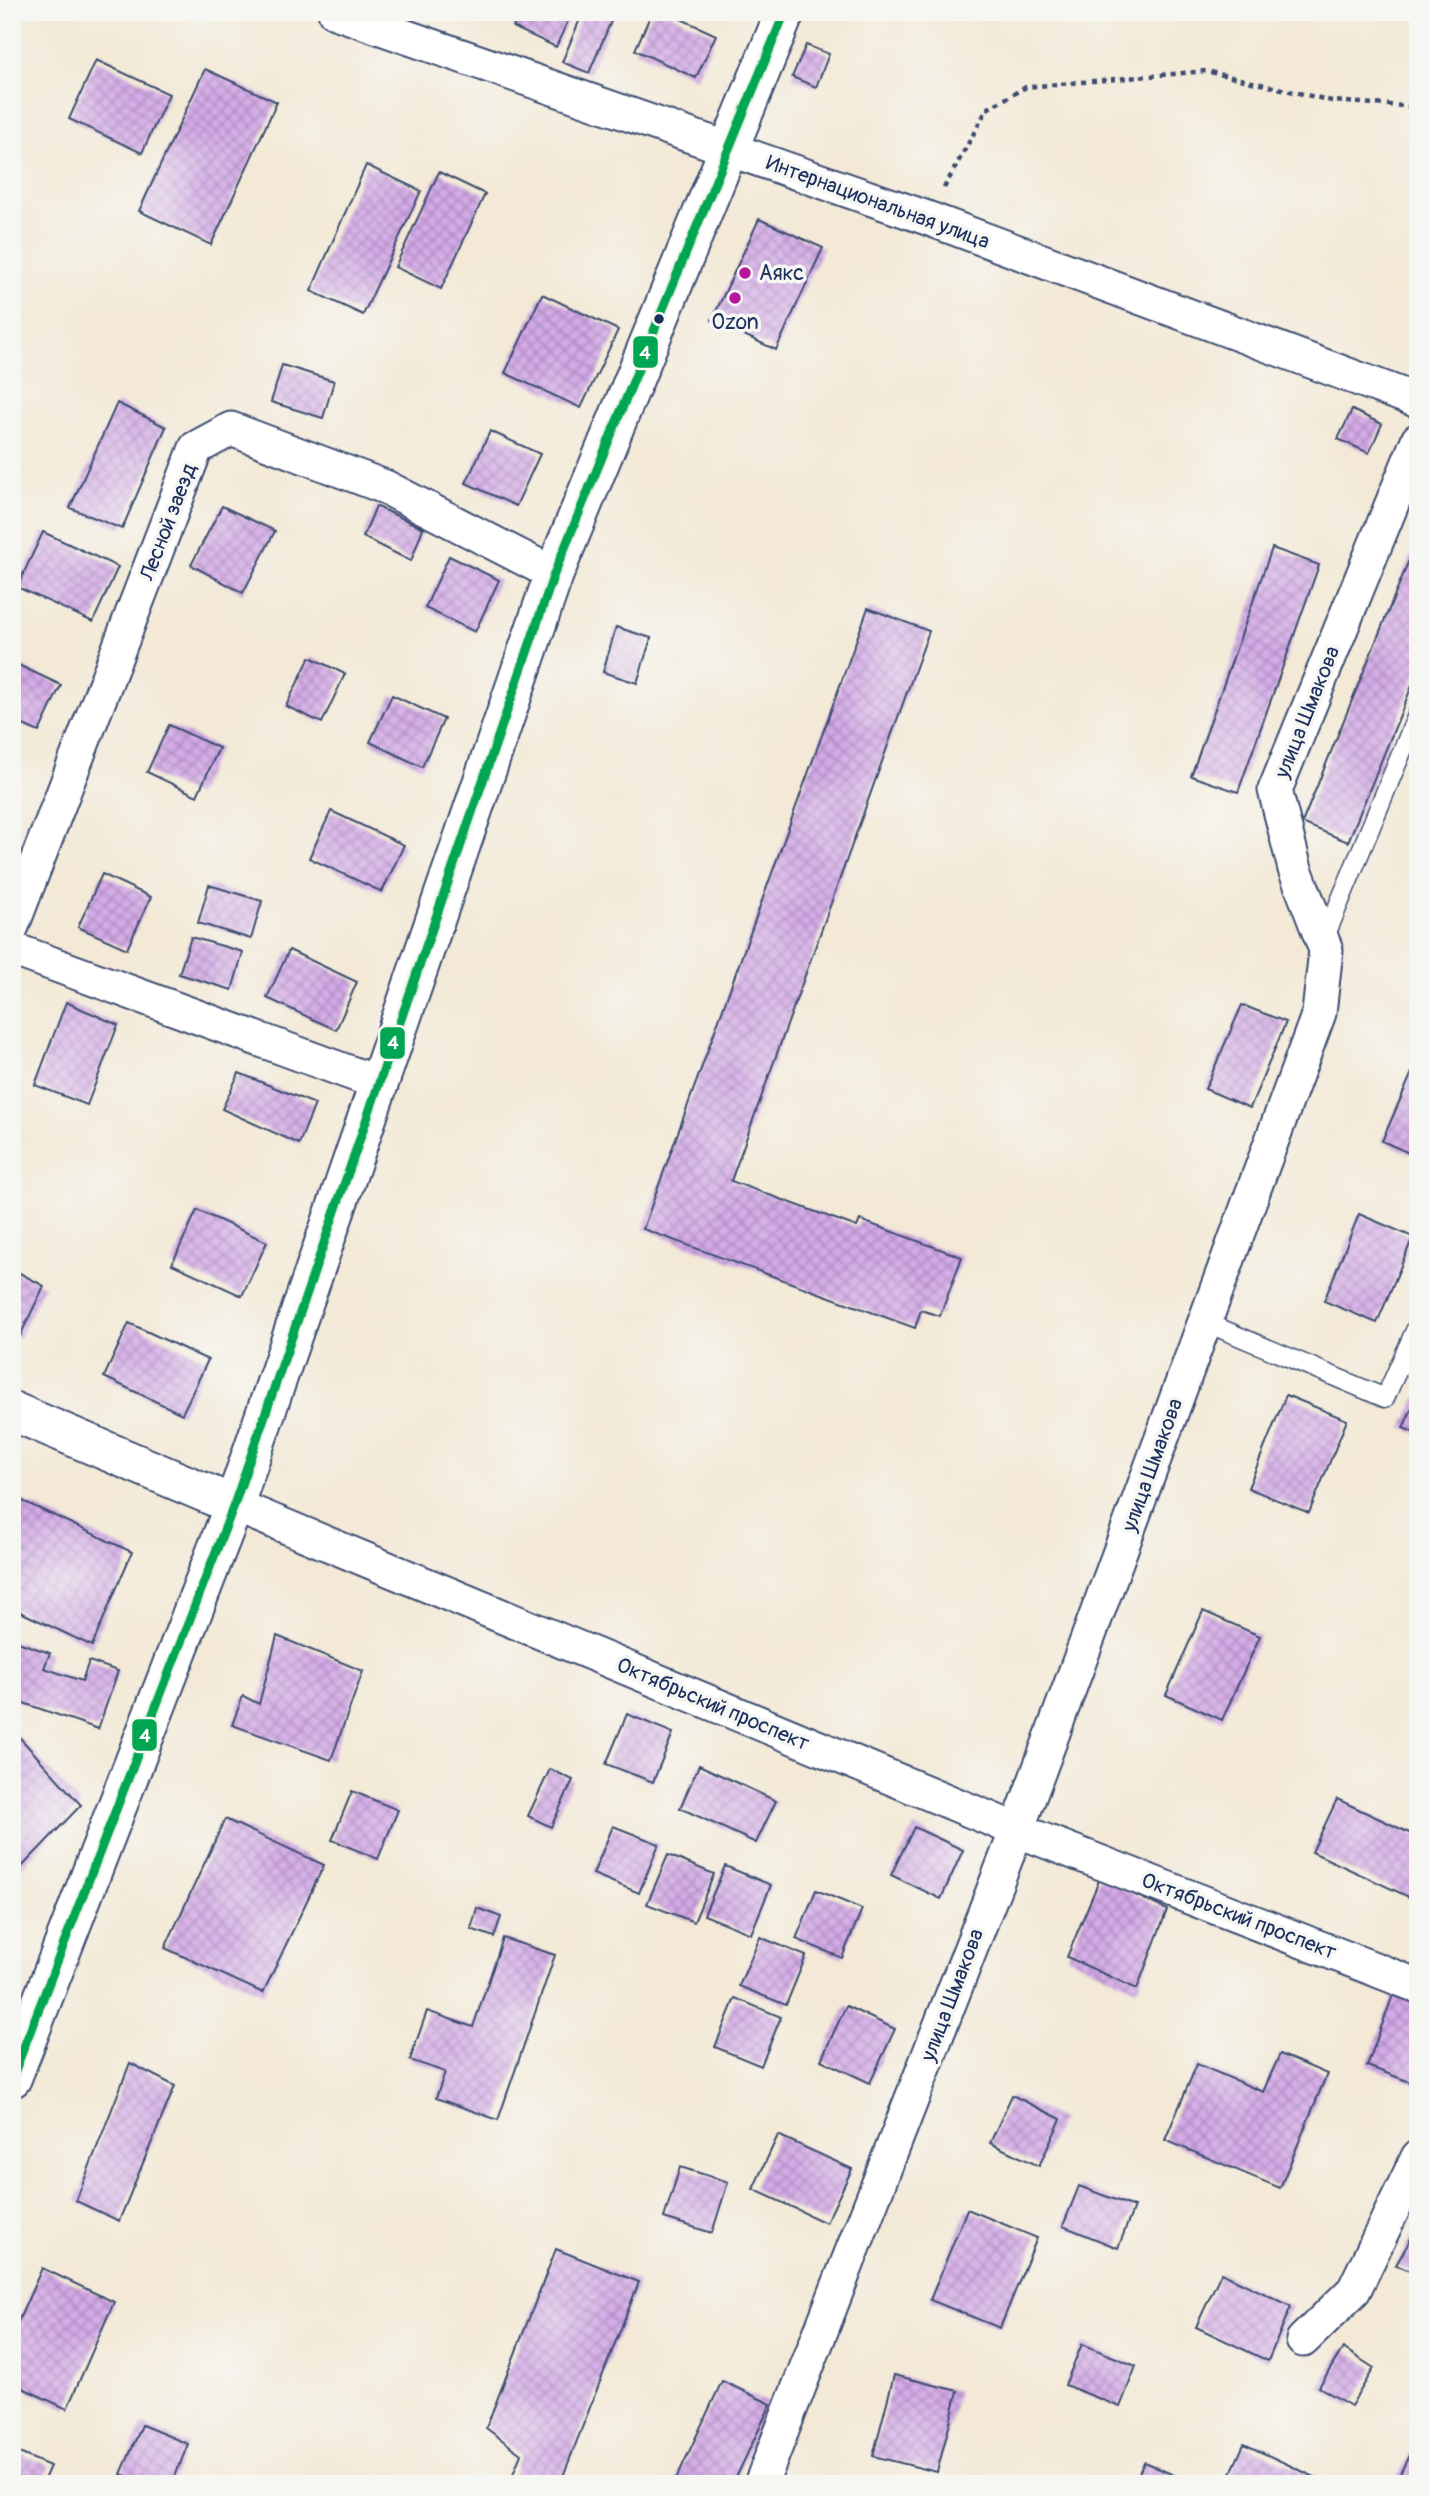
<svg xmlns="http://www.w3.org/2000/svg" width="1430" height="2496" font-family="Pangolin,sans-serif">
<style>
.building{fill:url(#building-cross-hatch)}
.lines{fill:none;stroke-linecap:round;stroke-linejoin:round}
.service-casing{stroke:#3b4b70;stroke-width:21}
.minor-casing{stroke:#3b4b70;stroke-width:37}
.tertiary-casing{stroke:#3b4b70;stroke-width:42}
.path{stroke:#3b4b70;stroke-width:4.5;stroke-dasharray:5 5;stroke-linecap:butt}
.service{stroke:#fff;stroke-width:18}
.minor{stroke:#fff;stroke-width:33}
.tertiary{stroke:#fff;stroke-width:38}
.bus-1-casing{stroke:#f6f6f2;stroke-width:14}
.bus-1{stroke:#00a651;stroke-width:9}
.poi-dot{fill:#b5179e;stroke:#f6f6f2;stroke-width:2.5}
.bus-dot{fill:#1b2f5e;stroke:#f6f6f2;stroke-width:2.5}
.labels{text-anchor:middle;stroke-width:7;stroke-linejoin:round;paint-order:stroke}
.street-label{font-size:21px;fill:#1b2f5e;stroke:#f6f6f2}
.poi-label{font-size:21px;fill:#1b2f5e;stroke:#f6f6f2;text-anchor:start}
.line-badge{stroke:#f6f6f2;stroke-width:2.5}
.badge-label{font-size:19px;text-anchor:middle;font-weight:bold;fill:#fff}
</style>
<defs>
<pattern id="building-cross-hatch" width="8" height="8" patternUnits="userSpaceOnUse" patternTransform="scale(1.75)"><rect width="8" height="8" fill="#d4aae7"/><path d="M0 0l8 8M0 8l8-8" fill="none" stroke="#ab8bbe"/></pattern>
</defs>
<rect width="100%" height="100%" fill="#f6f6f2"/>
<filter id="ink" filterUnits="userSpaceOnUse"><feTurbulence type="fractalNoise" baseFrequency=".0143" numOctaves="2"/><feDisplacementMap in="SourceGraphic" scale="14" xChannelSelector="R" yChannelSelector="G"/><feConvolveMatrix kernelMatrix="1 2 1 2 8 2 1 2 1" color-interpolation-filters="sRGB"/></filter>
<filter id="wash" filterUnits="userSpaceOnUse"><feTurbulence type="fractalNoise" baseFrequency=".00686" numOctaves="4" result="noise"/><feDisplacementMap in="SourceGraphic" scale="28" xChannelSelector="R" yChannelSelector="G"/><feGaussianBlur stdDeviation="1.57" result="paint"/><feColorMatrix in="noise" values="0 0 0 0 0 0 0 0 0 0 0 0 0 0 0 0 0 1.4 0 .05"/><feComposite in="paint" operator="in"/></filter>
<g filter="url(#wash)">
<rect width="100%" height="100%" fill="#f3e9d6"/>
<g id="blocks">
<!-- building -->
<g class="building">
<polygon points="520,12 572,12 556,47 513,27"/>
<polygon points="583,12 615,12 589,73 562,62"/>
<polygon points="652,12 666,12 716,35 696,78 635,50"/>
<polygon points="806,45 829,54 816,87 792,77"/>
<polygon points="96,60 169,94 142,153 69,119"/>
<polygon points="205,69 277,102 211,245 139,211"/>
<polygon points="366,165 421,191 363,315 311,291"/>
<polygon points="439,172 485,194 441,289 395,267"/>
<polygon points="759,219 823,248 776,350 712,320"/>
<polygon points="542,294 618,330 581,408 505,373"/>
<polygon points="282,365 334,381 323,418 271,402"/>
<polygon points="117,403 166,427 122,529 70,508"/>
<polygon points="1352,410 1382,424 1369,453 1338,439"/>
<polygon points="490,431 540,454 516,506 466,483"/>
<polygon points="222,506 275,531 243,593 191,565"/>
<polygon points="376,506 423,528 411,561 363,537"/>
<polygon points="43,532 118,567 93,622 17,587"/>
<polygon points="1418,538 1418,671 1348,842 1302,823"/>
<polygon points="1272,548 1319,565 1238,792 1191,776"/>
<polygon points="449,556 499,580 475,632 425,608"/>
<polygon points="868,608 929,631 731,1181 857,1227 860,1220 962,1257 940,1316 921,1310 915,1328 643,1229"/>
<polygon points="616,627 651,638 637,683 603,672"/>
<polygon points="310,657 345,674 322,723 286,706"/>
<polygon points="12,662 61,685 39,732 12,720"/>
<polygon points="392,695 444,719 422,767 370,742"/>
<polygon points="169,725 219,748 197,796 147,772"/>
<polygon points="331,811 404,845 382,892 309,858"/>
<polygon points="102,874 151,897 127,949 78,927"/>
<polygon points="209,885 262,901 251,939 198,923"/>
<polygon points="191,937 243,952 232,990 179,974"/>
<polygon points="289,950 357,982 336,1030 267,998"/>
<polygon points="66,1002 118,1025 87,1105 35,1085"/>
<polygon points="1242,1005 1286,1022 1250,1108 1205,1089"/>
<polygon points="1418,1059 1418,1157 1382,1141"/>
<polygon points="239,1073 315,1104 299,1144 222,1109"/>
<polygon points="197,1210 267,1242 242,1296 172,1264"/>
<polygon points="1359,1214 1413,1237 1377,1323 1324,1301"/>
<polygon points="12,1269 44,1286 19,1338 12,1335"/>
<polygon points="129,1323 208,1360 182,1414 104,1377"/>
<polygon points="1286,1395 1347,1420 1309,1513 1248,1488"/>
<polygon points="1418,1395 1418,1434 1403,1428"/>
<polygon points="12,1496 132,1552 92,1646 12,1608"/>
<polygon points="1203,1611 1260,1636 1222,1720 1166,1695"/>
<polygon points="277,1636 363,1671 331,1760 232,1725 243,1696 259,1704"/>
<polygon points="12,1640 50,1653 44,1668 82,1681 89,1661 118,1671 98,1729 12,1699"/>
<polygon points="627,1714 673,1733 653,1782 606,1764"/>
<polygon points="12,1729 81,1805 15,1874 12,1873"/>
<polygon points="699,1765 776,1801 756,1843 680,1808"/>
<polygon points="550,1769 573,1780 551,1827 528,1816"/>
<polygon points="352,1791 398,1810 378,1859 332,1840"/>
<polygon points="1337,1799 1418,1837 1418,1883 1411,1898 1312,1852"/>
<polygon points="225,1819 324,1865 263,1993 165,1948"/>
<polygon points="613,1826 659,1844 639,1893 593,1874"/>
<polygon points="914,1827 963,1850 941,1899 891,1875"/>
<polygon points="668,1855 714,1874 694,1922 647,1904"/>
<polygon points="725,1866 771,1885 751,1934 704,1915"/>
<polygon points="1100,1878 1167,1910 1137,1989 1067,1957"/>
<polygon points="816,1890 862,1909 842,1958 796,1939"/>
<polygon points="477,1908 501,1917 494,1937 471,1929"/>
<polygon points="760,1937 806,1956 786,2005 739,1986"/>
<polygon points="503,1938 555,1955 498,2120 436,2098 445,2072 410,2060 427,2011 473,2027"/>
<polygon points="1393,1995 1418,2005 1418,2085 1367,2066"/>
<polygon points="735,1998 781,2017 761,2066 715,2047"/>
<polygon points="846,2006 895,2029 870,2083 821,2060"/>
<polygon points="1280,2054 1327,2074 1280,2188 1165,2140 1197,2064 1263,2092"/>
<polygon points="130,2063 175,2086 119,2221 76,2201"/>
<polygon points="1012,2095 1061,2119 1039,2166 990,2143"/>
<polygon points="778,2135 852,2169 826,2223 753,2189"/>
<polygon points="680,2167 728,2182 712,2233 664,2218"/>
<polygon points="1079,2186 1134,2207 1118,2248 1063,2226"/>
<polygon points="967,2209 1037,2238 1000,2328 930,2300"/>
<polygon points="1418,2226 1418,2275 1396,2265"/>
<polygon points="556,2249 639,2282 560,2484 509,2484 521,2454 486,2428"/>
<polygon points="42,2268 114,2302 67,2409 12,2383 12,2335"/>
<polygon points="1221,2273 1291,2306 1268,2361 1196,2327"/>
<polygon points="1082,2344 1136,2366 1120,2407 1065,2385"/>
<polygon points="1343,2348 1374,2368 1351,2406 1319,2387"/>
<polygon points="894,2375 958,2391 937,2472 873,2456"/>
<polygon points="722,2381 771,2404 733,2484 674,2484"/>
<polygon points="142,2425 188,2444 172,2484 138,2484 139,2481 121,2474"/>
<polygon points="1418,2437 1418,2484 1395,2484"/>
<polygon points="1244,2444 1323,2481 1321,2484 1226,2484"/>
<polygon points="12,2450 50,2466 42,2484 12,2484"/>
<polygon points="1144,2462 1194,2484 1134,2484"/>
</g>
</g>
</g>
<g filter="url(#ink)">
<use href="#blocks" fill-opacity="0" stroke="#3b4b70" stroke-width="2"/>
<g class="lines">
<!-- service casing -->
<g class="service-casing">
<g id="service">
<polyline points="1323,942 1418,713"/>
<polyline points="1205,1322 1385,1398 1418,1324"/>
</g>
</g>
<!-- minor casing -->
<g class="minor-casing">
<g id="minor">
<polyline points="335,12 927,218 1418,401"/>
<polyline points="12,926 196,448 231,429 385,487 554,574"/>
<polyline points="12,949 381,1084"/>
<polyline points="234,1505 1017,1830 1418,1986"/>
<polyline points="1303,2340 1354,2290 1418,2157"/>
<polyline points="761,2484 1017,1830 1319,1013 1326,950 1295,869 1275,790 1418,440"/>
</g>
</g>
<!-- tertiary casing -->
<g class="tertiary-casing">
<g id="tertiary">
<polyline points="12,1411 234,1505"/>
<polyline points="12,2078 234,1505 554,574 785,12"/>
</g>
</g>
<!-- path -->
<polyline class="path" points="944,188 987,109 1026,87 1206,71 1332,101 1418,107"/>
<!-- service -->
<use href="#service" class="service"/>
<!-- minor -->
<use href="#minor" class="minor"/>
<!-- tertiary -->
<use href="#tertiary" class="tertiary"/>
<!-- bus-1 casing -->
<g class="bus-1-casing">
<polyline id="bus-1" points="12,2078 234,1505 554,574 785,12"/>
</g>
<!-- bus-1 -->
<use href="#bus-1" class="bus-1"/>
</g>
</g>
<!-- markers -->
<g class="poi-dot">
<circle cx="745" cy="273" r="7"/>
<circle cx="735" cy="298" r="7"/>
</g>
<circle class="bus-dot" cx="659" cy="319" r="6"/>
<g class="labels">
<!-- street labels -->
<g class="street-label">
<text transform="translate(878 202) rotate(20)" y="7">Интернациональная улица</text>
<text transform="translate(168 522) rotate(-69)" y="7">Лесной заезд</text>
<text transform="translate(1307 712) rotate(-68)" y="7">улица Шмакова</text>
<text transform="translate(1152 1465) rotate(-70)" y="7">улица Шмакова</text>
<text transform="translate(713 1704) rotate(23)" y="7">Октябрьский проспект</text>
<text transform="translate(1239 1916) rotate(21)" y="7">Октябрьский проспект</text>
<text transform="translate(952 1995) rotate(-69)" y="7">улица Шмакова</text>
</g>
<!-- poi labels -->
<g class="poi-label">
<text x="759" y="280">Аякс</text>
<text x="735" y="329" text-anchor="middle">Ozon</text>
</g>
</g>
<g class="line-badge">
<rect x="632" y="335" width="27" height="34" rx="7" fill="#00a651"/>
<rect x="379" y="1026" width="27" height="34" rx="7" fill="#00a651"/>
<rect x="131" y="1718" width="27" height="34" rx="7" fill="#00a651"/>
</g>
<g class="badge-label">
<text x="645" y="359">4</text>
<text x="393" y="1049">4</text>
<text x="145" y="1742">4</text>
</g>
<!-- margin -->
<rect width="1430" height="2496" fill="none" stroke="#f6f6f2" stroke-width="42"/>
</svg>
